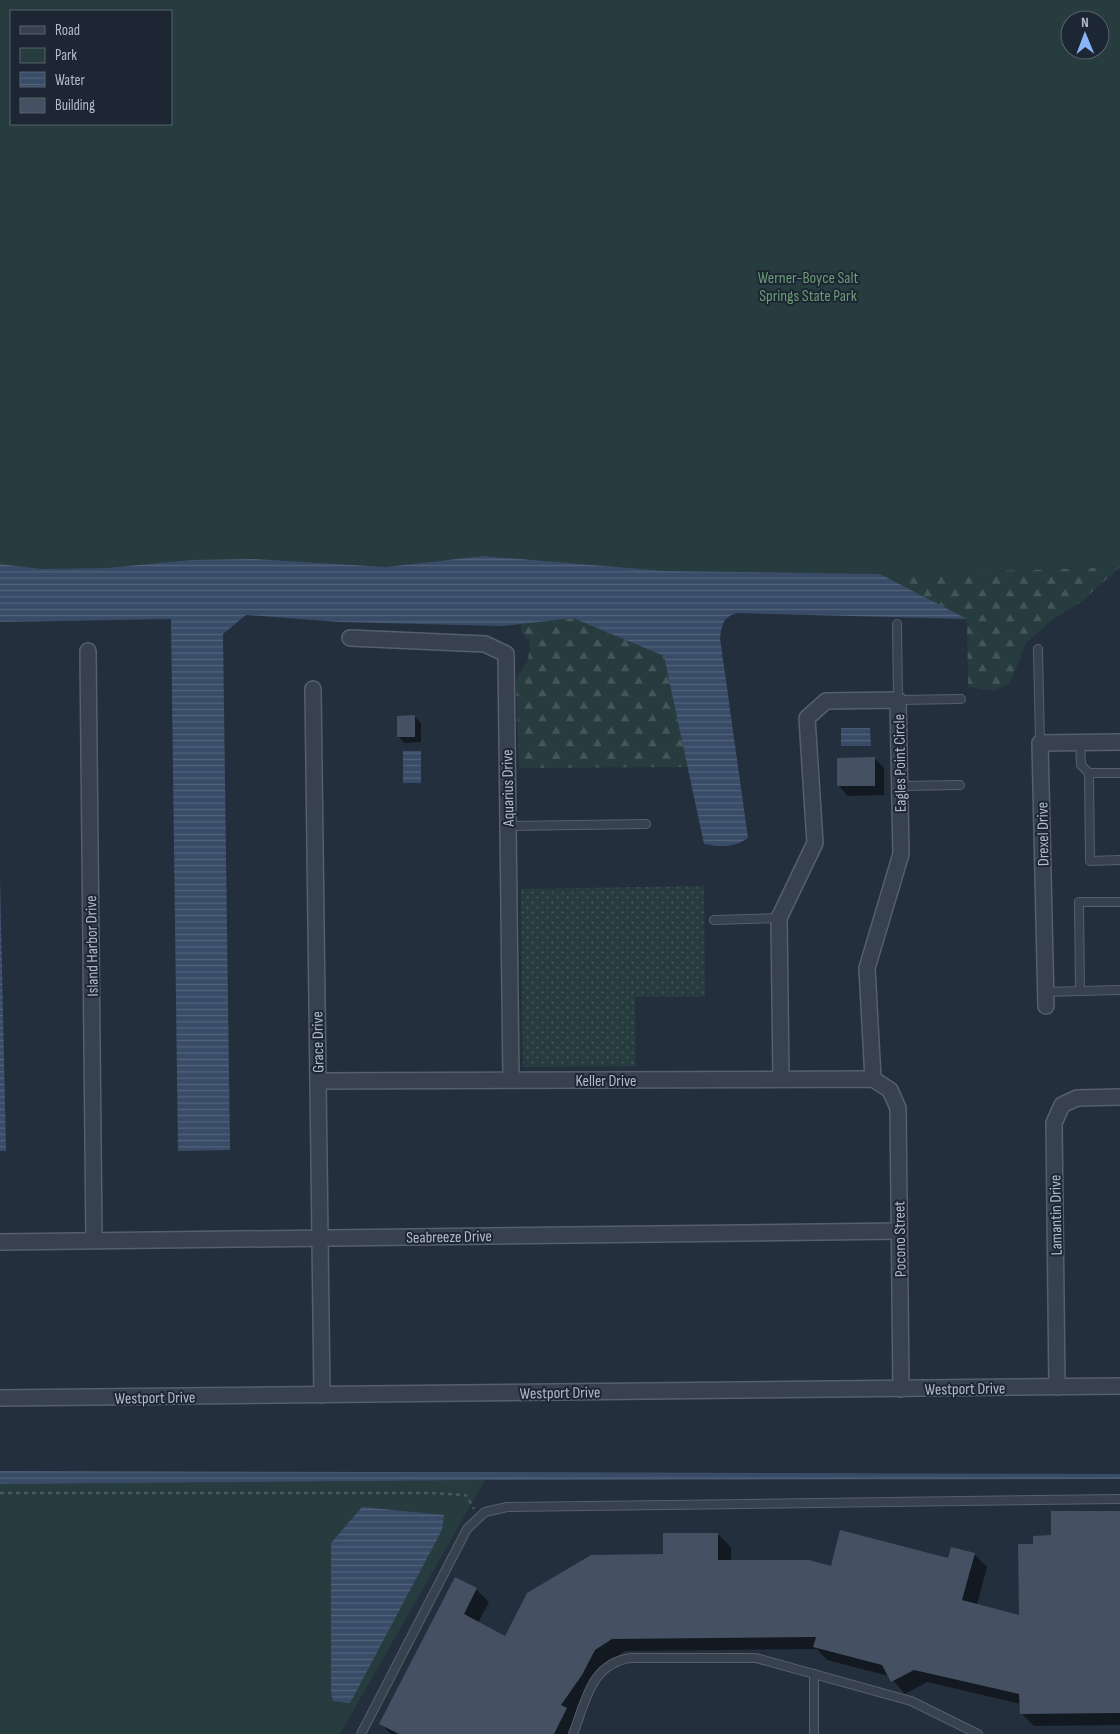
<svg xmlns="http://www.w3.org/2000/svg" width="1120" height="1734" font-family="'Sofia Sans Condensed',sans-serif">
<style>
.grass{fill:url(#grass-dots)}
.forest{fill:url(#forest-firs)}
.park{fill:#263c3f;fill-rule:evenodd}
.water{fill:url(#water-rules)}
.shadow{fill:#0007}
.building{fill:#455162}
.lines{fill:none;stroke-linecap:round;stroke-linejoin:round}
.service-casing{stroke:#565f6c;stroke-width:10}
.minor-casing{stroke:#565f6c;stroke-width:18}
.path{stroke:#44595c;stroke-width:2.5;stroke-dasharray:4 4;stroke-linecap:butt}
.service{stroke:#38414e;stroke-width:8}
.minor{stroke:#38414e;stroke-width:15}
.labels{text-anchor:middle;stroke-width:4;stroke-linejoin:round;paint-order:stroke}
.park-label{font-size:16px;fill:#6b9a76;stroke:#1d2633}
.street-label{font-size:16px;fill:#b4bcc9;stroke:#1d2633}
</style>
<defs>
<pattern id="grass-dots" width="8" height="8" patternUnits="userSpaceOnUse" patternTransform="scale(1.25)"><rect width="8" height="8" fill="#263c3f"/><path d="M2 2h.1M6 6h.1" fill="none" stroke="#435659" stroke-width="1.8" stroke-linecap="round"/></pattern>
<pattern id="forest-firs" width="22" height="20" patternUnits="userSpaceOnUse" patternTransform="scale(1.25)"><rect width="22" height="20" fill="#263c3f"/><path d="M5 1l3.5 6h-7zM16 11l3.5 6h-7z" fill="#435659"/></pattern>
<pattern id="water-rules" width="6" height="5" patternUnits="userSpaceOnUse" patternTransform="scale(1.25)"><rect width="6" height="5" fill="#394c67"/><path d="M0 2.5h6" fill="none" stroke="#53647b"/></pattern>
</defs>
<rect width="100%" height="100%" fill="#242f3e"/>
<!-- grass -->
<polygon class="grass" points="704,886 705,997 635,997 636,1066 523,1067 521,889"/>
<!-- forest -->
<g class="forest">
<polygon points="1120,567 1082,601 1051,621 1026,643 1010,683 995,691 968,687 967,619 880,574"/>
<polygon points="573,618 665,656 688,767 519,768 516,678 528,661 530,643 521,631 521,623"/>
</g>
<!-- park -->
<g class="park">
<path d="M 0,0 L 1120,0 L 1120,567 L 880,574 L 666,571 L 483,556 L 386,567 L 254,559 L 191,560 L 106,568 L 42,569 L 0,564 ZM 11,11 L 171,11 L 171,124 L 11,124 ZM 1070,20 L 1100,20 L 1100,50 L 1070,50 Z"/>
<polygon points="485,1480 340,1734 0,1734 0,1484"/>
</g>
<!-- water -->
<g class="water">
<path d="M 483,556 L 666,571 L 880,574 L 967,619 L 737,613 C 723,617 722,624 720,638 L 748,838 C 734,848 720,847 704,844 L 664,656 L 573,618 L 503,626 L 340,622 L 246,615 L 223,634 L 230,1150 L 178,1151 L 171,619 L 0,622 L 0,564 L 42,569 L 106,568 L 191,560 L 254,559 L 386,567 Z"/>
<polygon points="841,728 870,728 871,746 841,746"/>
<rect x="403" y="751" width="18" height="32"/>
<polygon points="0,877 6,1151 0,1151"/>
<polygon points="0,1471 1120,1474 1120,1479 485,1480 0,1484"/>
<polygon points="362,1507 444,1515 442,1530 350,1703 333,1701 331,1692 331,1543"/>
</g>
<!-- shadow -->
<g class="shadow">
<polygon points="415,717 421,723 421,742 404,743 398,736"/>
<polygon points="874,758 884,768 884,795 848,796 839,786"/>
<polygon points="1120,1512 1120,1725 1034,1726 1021,1713 1021,1704 927,1682 905,1694 889,1676 827,1660 817,1649 625,1651 608,1663 594,1688 574,1717 579,1722 573,1734 391,1734 381,1724 476,1589 489,1602 478,1623 506,1638 664,1556 718,1534 731,1547 731,1561 832,1567 949,1560 974,1554 987,1567 977,1605 1020,1616 1034,1545"/>
</g>
<!-- building -->
<g class="building">
<polygon points="415,715 415,737 397,737 397,716"/>
<polygon points="875,757 875,786 837,786 837,758"/>
<polygon points="1051,1511 1120,1511 1120,1713 1020,1714 1019,1694 914,1670 891,1682 882,1665 813,1647 816,1637 612,1639 595,1650 582,1675 561,1705 567,1708 554,1734 399,1734 379,1724 455,1577 477,1588 464,1614 505,1636 527,1593 591,1555 663,1554 663,1533 718,1533 718,1560 809,1560 831,1566 840,1530 948,1558 951,1547 975,1553 962,1600 1019,1615 1018,1544 1033,1544 1033,1536 1051,1535"/>
</g>
<g class="lines">
<!-- service casing -->
<g class="service-casing">
<g id="service">
<polyline points="897,624 898,700 961,699"/>
<polyline points="1038,649 1040,743"/>
<polyline points="1080,742 1081,765 1089,773"/>
<polyline points="1120,773 1089,773 1090,861 1120,860"/>
<polyline points="899,786 960,785"/>
<polyline points="508,826 646,824"/>
<polyline points="1120,902 1079,902 1080,991 1120,990"/>
<polyline points="714,920 779,918"/>
<polyline points="1046,992 1080,991"/>
<polyline points="814,1674 814,1734"/>
<polyline points="361,1734 467,1529 485,1512 507,1507 1120,1499"/>
<path d="M 573,1734 C 586,1701 591,1663 631,1658 L 756,1658 L 911,1701 L 978,1734"/>
</g>
</g>
<!-- minor casing -->
<g class="minor-casing">
<g id="minor">
<polyline points="350,638 485,644 506,654 511,1080"/>
<polyline points="88,651 94,1240"/>
<polyline points="313,689 322,1395"/>
<polyline points="1046,1006 1040,743 1120,742"/>
<polyline points="781,1079 779,918 815,843 807,718 826,701 898,700 901,854 867,968 873,1079"/>
<polyline points="318,1081 873,1079 890,1090 898,1108 901,1389"/>
<polyline points="0,1242 899,1231"/>
<polyline points="1057,1387 1054,1123 1062,1105 1077,1098 1120,1097"/>
<polyline points="0,1398 1120,1386"/>
</g>
</g>
<!-- path -->
<polyline class="path" points="0,1493 430,1493 466,1495 474,1509"/>
<!-- service -->
<use href="#service" class="service"/>
<!-- minor -->
<use href="#minor" class="minor"/>
</g>
<g class="labels">
<!-- park labels -->
<g class="park-label">
<text x="808" y="283">Werner-Boyce Salt<tspan x="808" dy="18">Springs State Park</tspan></text>
</g>
<!-- street labels -->
<g class="street-label">
<text transform="translate(899 763) rotate(-91)" y="6">Eagles Point Circle</text>
<text transform="translate(507 788) rotate(-91)" y="6">Aquarius Drive</text>
<text transform="translate(1042 834) rotate(-91)" y="6">Drexel Drive</text>
<text transform="translate(91 946) rotate(-91)" y="6">Island Harbor Drive</text>
<text transform="translate(317 1042) rotate(-91)" y="6">Grace Drive</text>
<text x="606" y="1086">Keller Drive</text>
<text transform="translate(1055 1215) rotate(-91)" y="6">Lamantin Drive</text>
<text transform="translate(449 1236) rotate(-1)" y="6">Seabreeze Drive</text>
<text transform="translate(899 1239) rotate(-91)" y="6">Pocono Street</text>
<text transform="translate(965 1388) rotate(-1)" y="6">Westport Drive</text>
<text transform="translate(560 1392) rotate(-1)" y="6">Westport Drive</text>
<text transform="translate(155 1397) rotate(-1)" y="6">Westport Drive</text>
</g>
</g>
<!-- legend -->
<rect x="10" y="10" width="162" height="115" fill="#1d2633" stroke="#59626f"/>
<rect x="20" y="26" width="25" height="8" fill="#38414e" stroke="#59626f"/>
<text x="55" y="35" font-size="15" fill="#b4bcc9">Road</text>
<rect x="20" y="48" width="25" height="15" fill="#263c3f" stroke="#59626f"/>
<text x="55" y="60" font-size="15" fill="#b4bcc9">Park</text>
<rect x="20" y="72" width="25" height="15" fill="url(#water-rules)" stroke="#59626f"/>
<text x="55" y="85" font-size="15" fill="#b4bcc9">Water</text>
<rect x="20" y="98" width="25" height="15" fill="#455162" stroke="#59626f"/>
<text x="55" y="110" font-size="15" fill="#b4bcc9">Building</text>
<!-- north arrow -->
<g transform="translate(1085 35) rotate(359)"><circle r="24" fill="#1d2633" stroke="#59626f"/>
<path d="M0-4L9 19L0 12L-9 19Z" fill="#8ab4f8"/>
<text y="-8" font-size="14" font-weight="bold" text-anchor="middle" fill="#b4bcc9">N</text>
</g>
</svg>
